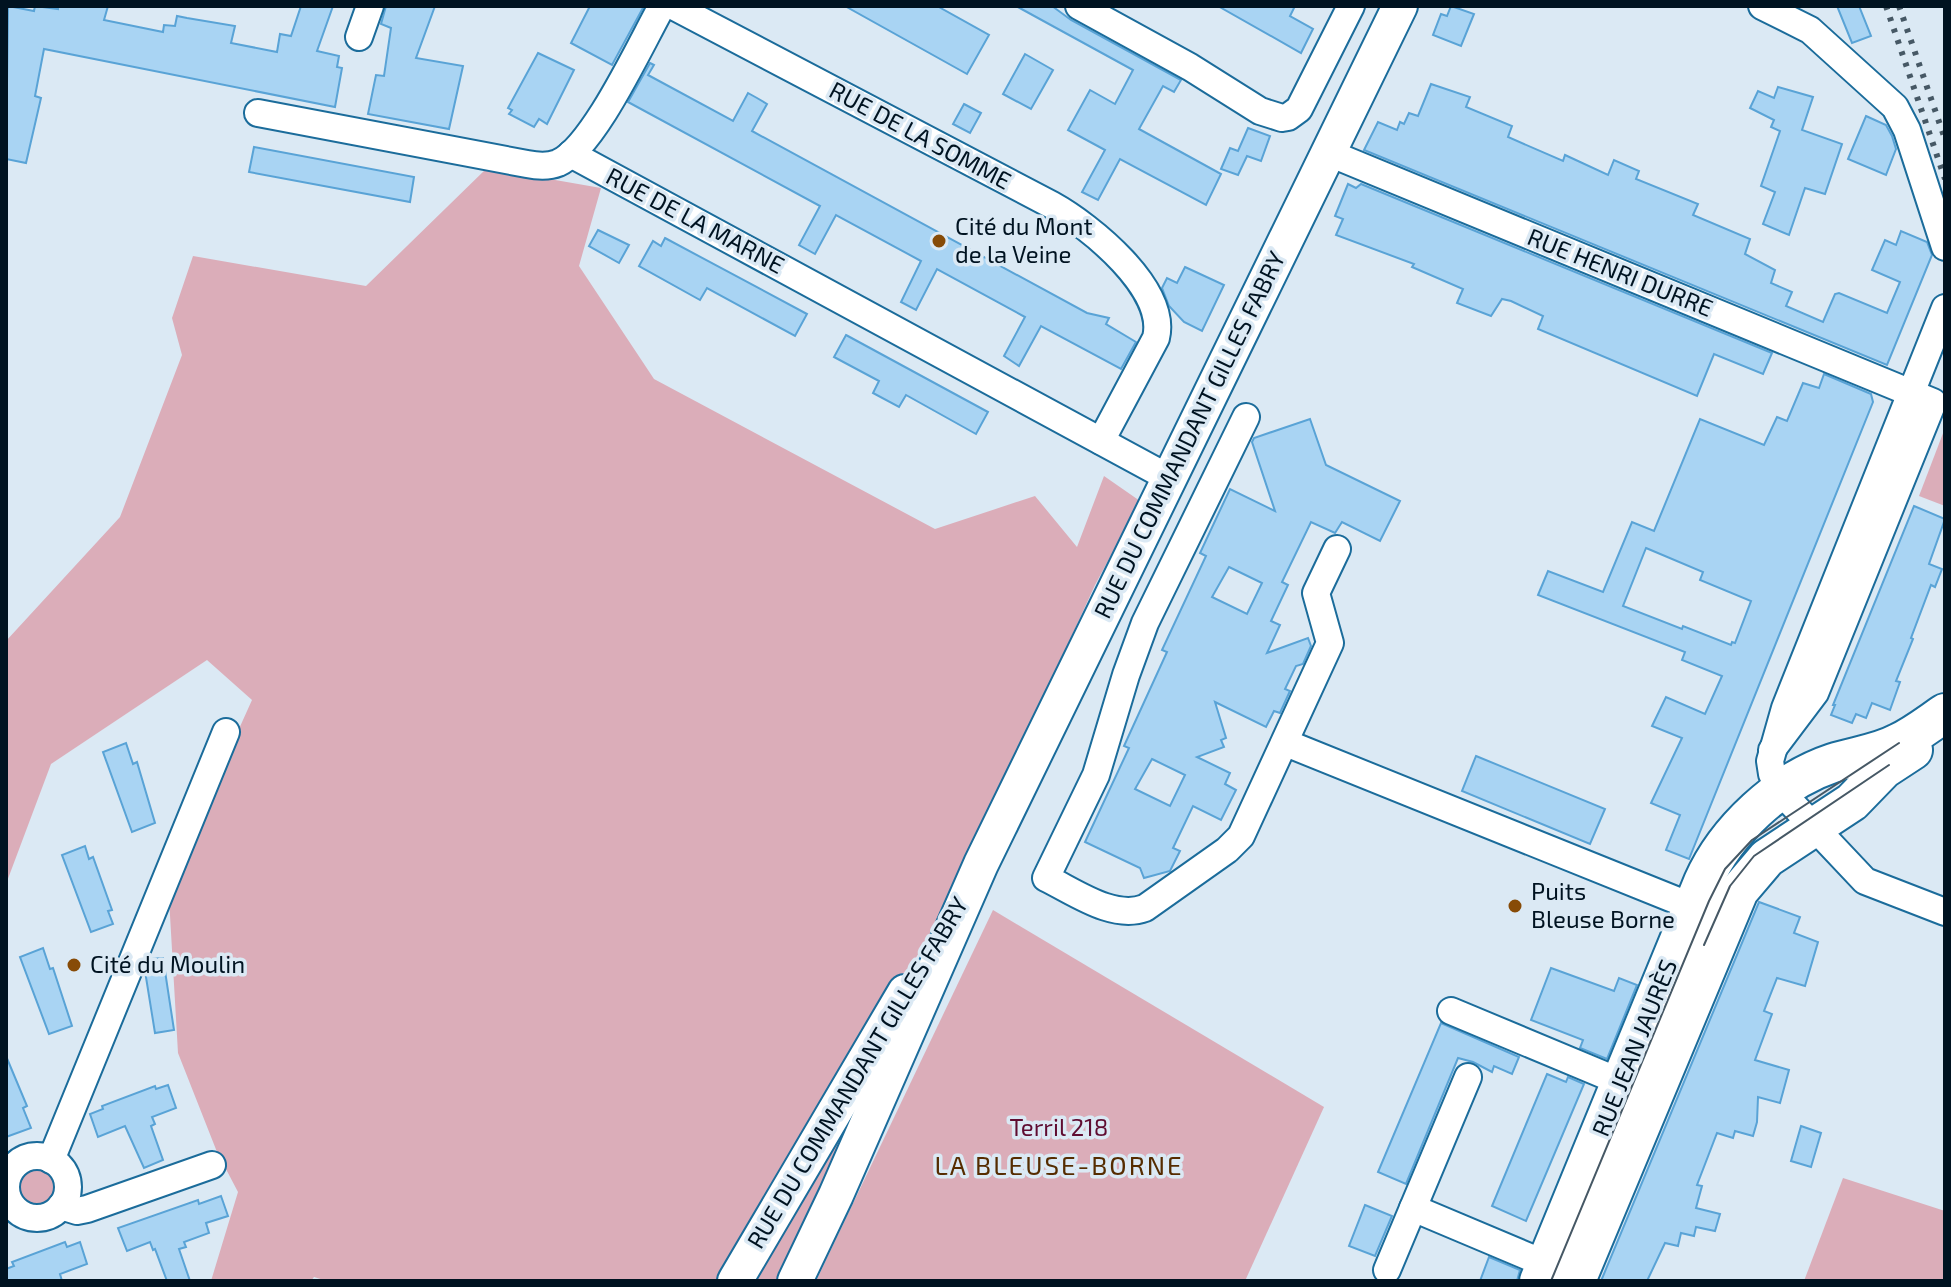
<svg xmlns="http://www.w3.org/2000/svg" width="1951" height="1287" font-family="'Exo 2',sans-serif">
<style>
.green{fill:#dbadb9}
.building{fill:#a9d4f3;stroke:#59a3d6;stroke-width:2;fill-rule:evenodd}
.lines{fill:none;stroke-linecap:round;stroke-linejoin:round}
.minor-casing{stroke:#1b6c9b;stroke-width:30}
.tertiary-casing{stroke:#1b6c9b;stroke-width:38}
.secondary-casing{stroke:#1b6c9b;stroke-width:42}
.minor{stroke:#fff;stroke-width:26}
.tertiary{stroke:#fff;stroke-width:34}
.secondary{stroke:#fff;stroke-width:38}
.tram{stroke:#465865;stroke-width:2}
.rail{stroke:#465865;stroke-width:6;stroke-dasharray:4 8;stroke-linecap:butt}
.poi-dot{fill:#874b07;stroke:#dbe9f4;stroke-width:3}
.labels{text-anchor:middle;stroke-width:7;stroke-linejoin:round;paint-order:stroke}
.street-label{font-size:24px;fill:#001321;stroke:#dbe9f4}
.poi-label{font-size:24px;fill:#001321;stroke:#dbe9f4;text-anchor:start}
.park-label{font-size:24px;fill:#5f0c31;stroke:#dbe9f4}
.neighbourhood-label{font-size:26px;letter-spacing:2px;fill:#552c00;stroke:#dbe9f4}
</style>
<rect width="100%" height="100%" fill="#dbe9f4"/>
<!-- green -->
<g class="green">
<polygon points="487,168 601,188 579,266 654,379 935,529 1035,496 1077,547 1104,476 1140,501 1095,585 982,832 940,916 879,1022 720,1281 327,1281 314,1277 311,1281 211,1281 238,1192 217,1152 178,1053 169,898 211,791 252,700 207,660 51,764 6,884 6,641 120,517 182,355 172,318 193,256 366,286"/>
<polygon points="1945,428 1945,506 1919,496"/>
<polygon points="993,910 1324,1107 1245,1281 816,1281"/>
<polygon points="873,1071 785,1281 745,1281"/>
<circle cx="36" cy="1187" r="18"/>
<polygon points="1843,1178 1945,1211 1945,1281 1804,1281"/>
</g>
<!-- building -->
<g class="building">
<polygon points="8,6 34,11 35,6 58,9 58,6 108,6 104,20 163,32 164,25 175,26 177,16 187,18 235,26 231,43 277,52 280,34 291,36 301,6 333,6 317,51 339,56 337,67 342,68 335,107 44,49 35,96 41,98 26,163 6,159"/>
<polygon points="386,6 435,6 416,58 463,66 449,129 368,114 376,75 384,76 391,28 381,24"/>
<polygon points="590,6 644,6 612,65 571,43"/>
<polygon points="845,6 937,6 989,35 967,74"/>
<polygon points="1016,6 1052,6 1071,20 1181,80 1174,92 1163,86 1139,129 1221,174 1206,205 1120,159 1098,200 1082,192 1105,150 1068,130 1090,90 1115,104 1133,70"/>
<polygon points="1218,6 1295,6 1290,16 1313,29 1301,53"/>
<polygon points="1451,6 1474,14 1461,46 1433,35 1441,14 1447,16"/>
<polygon points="1837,6 1859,6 1871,36 1852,43"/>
<polygon points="538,53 574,70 547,124 539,119 534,127 509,114 512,110 508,108"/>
<polygon points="1025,54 1053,70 1031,109 1003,94"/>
<polygon points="650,63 654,65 648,75 733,121 748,93 757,98 767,104 752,131 1087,313 1109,318 1106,324 1136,342 1121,369 1041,326 1019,366 1004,356 1025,317 937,269 916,310 901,302 921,261 836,215 815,254 799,245 820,206 628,102"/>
<polygon points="1431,84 1470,97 1466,107 1512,126 1508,137 1563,161 1565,155 1608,175 1614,160 1639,171 1636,179 1698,204 1693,215 1750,239 1745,254 1775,270 1771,283 1792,292 1786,306 1823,322 1835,294 1839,293 1887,313 1900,282 1872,270 1885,240 1896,245 1901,231 1927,242 1932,255 1887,365 1364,150 1378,122 1397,130 1400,122 1404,124 1409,113 1418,116"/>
<polygon points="1778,87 1813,97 1802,130 1842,144 1825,194 1805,188 1789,235 1763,224 1775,192 1761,186 1780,131 1771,127 1774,120 1750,108 1758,91 1774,98"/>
<polygon points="964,104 981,113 970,133 953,124"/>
<polygon points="1866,116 1886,125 1892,136 1896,149 1886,175 1848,159"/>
<polygon points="1248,128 1270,136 1261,161 1247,156 1238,175 1221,169 1230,148 1238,151"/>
<polygon points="254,147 414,177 410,202 249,172"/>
<polygon points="1348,184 1356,188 1361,184 1772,353 1763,374 1714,354 1697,396 1538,329 1543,316 1511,301 1502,299 1491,316 1457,303 1463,289 1412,267 1414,264 1336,235 1343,219 1335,216"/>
<polygon points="598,230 629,245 619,263 589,246"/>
<polygon points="665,238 807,314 795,336 707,288 700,300 639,266 653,241 661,246"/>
<polygon points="1185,267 1224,285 1202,331 1184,322 1169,306 1162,288 1167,278 1177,283"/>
<polygon points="846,335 988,412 976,434 906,395 899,407 873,393 879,381 834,357"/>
<path d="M 1824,374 L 1871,394 L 1873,402 L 1689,859 L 1666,850 L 1680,815 L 1651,803 L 1682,738 L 1652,726 L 1666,697 L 1705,714 L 1722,676 L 1682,660 L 1685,652 L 1538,595 L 1548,571 L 1603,592 L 1632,522 L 1654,531 L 1700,419 L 1764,445 L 1777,417 L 1787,421 L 1803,383 L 1819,388 ZM 1646,548 L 1703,572 L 1700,580 L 1751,601 L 1735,643 L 1732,642 L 1731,645 L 1683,626 L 1682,629 L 1623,606 Z"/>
<path d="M 1310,419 L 1326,465 L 1400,501 L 1380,541 L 1342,522 L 1335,533 L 1311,522 L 1282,582 L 1288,585 L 1271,621 L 1280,625 L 1267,653 L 1308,638 L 1311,646 L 1303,664 L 1296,666 L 1285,689 L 1290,691 L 1280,713 L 1274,711 L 1266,727 L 1215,702 L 1226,738 L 1221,740 L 1224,747 L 1197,757 L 1230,773 L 1225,784 L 1236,790 L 1221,820 L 1193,806 L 1173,848 L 1180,851 L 1170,871 L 1144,878 L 1140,868 L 1085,842 L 1129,748 L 1124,746 L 1167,652 L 1162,650 L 1206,556 L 1200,553 L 1230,489 L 1275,511 L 1252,442 L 1254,438 ZM 1229,567 L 1262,583 L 1247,614 L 1212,597 ZM 1152,759 L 1185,775 L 1170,806 L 1135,789 Z"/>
<polygon points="1914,506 1945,519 1929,564 1942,569 1935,587 1931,585 1911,638 1913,639 1896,681 1900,682 1890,710 1872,703 1866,718 1856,714 1852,723 1831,715 1835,705 1833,705"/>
<polygon points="126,743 133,764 137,762 155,823 132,832 103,752"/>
<polygon points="1476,756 1605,809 1590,844 1462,791"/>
<polygon points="85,846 89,859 93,857 112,910 108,911 113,924 91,932 62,855"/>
<polygon points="1759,902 1800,917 1794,933 1818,942 1805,986 1777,978 1764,1011 1772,1014 1755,1060 1789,1070 1780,1103 1758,1097 1757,1122 1753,1136 1735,1131 1733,1138 1717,1133 1697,1185 1702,1186 1696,1208 1720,1214 1715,1231 1696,1227 1694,1236 1681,1233 1678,1246 1665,1243 1647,1281 1601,1281"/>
<polygon points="43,948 50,969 53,968 72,1026 49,1034 20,957"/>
<polygon points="163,958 174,1030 155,1033 145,971 150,959"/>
<polygon points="1551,968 1614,991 1619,978 1637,985 1607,1059 1580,1048 1583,1040 1531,1020"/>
<polygon points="1441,1023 1519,1057 1512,1074 1494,1066 1492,1072 1473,1062 1458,1058 1406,1184 1378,1172"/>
<polygon points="6,1056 27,1106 23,1108 31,1128 6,1137"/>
<polygon points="1547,1074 1566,1082 1568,1077 1584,1084 1526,1221 1492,1206"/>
<polygon points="168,1085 176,1108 152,1117 155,1124 151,1126 163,1160 144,1168 125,1126 98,1137 90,1114 103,1109 102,1106 155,1086 156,1089"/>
<polygon points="1801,1126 1821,1133 1811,1167 1791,1161"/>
<polygon points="221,1196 228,1216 206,1223 209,1233 184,1242 186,1247 179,1249 190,1281 167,1281 155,1249 153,1250 150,1242 127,1251 118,1228 198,1200 199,1204"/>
<polygon points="1365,1205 1392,1216 1375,1256 1349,1246"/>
<polygon points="65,1242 67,1247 80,1242 87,1264 60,1274 62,1281 6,1281 6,1269 14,1266 12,1262"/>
<polygon points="1489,1257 1520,1270 1517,1281 1480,1281"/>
</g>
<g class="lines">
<!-- minor casing -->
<g class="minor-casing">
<g id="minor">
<path d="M 673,6 L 1052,205 C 1090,226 1168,289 1156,338 L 1101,441"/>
<polyline points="1079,6 1190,67 1260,111 1282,118 1288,117 1299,109 1351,6"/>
<polyline points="1762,6 1810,30 1895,107 1907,130 1945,247"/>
<polyline points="359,37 370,6"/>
<path d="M 258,113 L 527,164 C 537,166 548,167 558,163 C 594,147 641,43 662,6"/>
<polyline points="1329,153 1933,402 1815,693 1772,750"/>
<polyline points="571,154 1169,478"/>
<polyline points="1945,308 1785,708 1770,761 1772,774 1781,792 1865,881 1945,912"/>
<path d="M 1246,417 L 1145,623 L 1126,675 L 1096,775 L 1046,878 C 1075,892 1113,920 1145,908 L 1227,850 L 1241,836 L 1330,643 L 1316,593 L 1337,549"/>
<polyline points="1286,743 1693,907"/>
<polyline points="1451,1011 1621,1082"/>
<circle cx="37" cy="1187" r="31"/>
<polyline points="51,1160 226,732"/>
<polyline points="61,1206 77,1211 87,1209 212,1165"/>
<polyline points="1413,1208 1546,1264"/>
<polyline points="1387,1270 1468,1077"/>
</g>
</g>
<!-- tertiary casing -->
<g class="tertiary-casing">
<g id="tertiary">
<polyline points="735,1281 905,992"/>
<polyline points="795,1281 836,1195 981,864 1400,6"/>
</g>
</g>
<!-- secondary casing -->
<g class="secondary-casing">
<g id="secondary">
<path d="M 1539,1281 L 1703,882 C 1726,830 1779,781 1833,763 C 1854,756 1878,754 1898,743 C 1915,735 1930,723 1945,713"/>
<polyline points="1576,1281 1739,891 1767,858 1852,802 1884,769 1913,750"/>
</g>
</g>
<!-- minor -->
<use href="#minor" class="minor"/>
<!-- tertiary -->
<use href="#tertiary" class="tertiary"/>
<!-- secondary -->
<use href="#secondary" class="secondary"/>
<!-- tram -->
<g class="tram">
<polyline points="1704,945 1730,886 1754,856 1889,765"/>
<polyline points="1551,1281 1709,901 1725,869 1752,840 1899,743"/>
</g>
<!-- rail -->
<g class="rail">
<polyline points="1886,6 1945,179"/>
<polyline points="1899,6 1945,139"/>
</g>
</g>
<!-- markers -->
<g class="poi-dot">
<circle cx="939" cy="241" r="8"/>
<circle cx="1515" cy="906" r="8"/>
<circle cx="74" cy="965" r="8"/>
</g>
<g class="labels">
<!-- street labels -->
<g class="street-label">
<text transform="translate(920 136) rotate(28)" y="8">RUE DE LA SOMME</text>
<text transform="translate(695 221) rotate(28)" y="8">RUE DE LA MARNE</text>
<text transform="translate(1620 273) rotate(22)" y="8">RUE HENRI DURRE</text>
<text transform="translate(1190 435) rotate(-64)" y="8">RUE DU COMMANDANT GILLES FABRY</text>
<text transform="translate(1635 1048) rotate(-68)" y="8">RUE JEAN JAURÈS</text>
<text transform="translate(858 1073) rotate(-59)" y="8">RUE DU COMMANDANT GILLES FABRY</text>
</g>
<!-- poi labels -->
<g class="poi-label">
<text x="955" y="235">Cité du Mont<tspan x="955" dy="28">de la Veine</tspan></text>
<text x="1531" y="900">Puits<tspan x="1531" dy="28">Bleuse Borne</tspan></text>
<text x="90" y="973">Cité du Moulin</text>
</g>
<!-- park labels -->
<g class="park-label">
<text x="1059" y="1136">Terril 218</text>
</g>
<!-- neighbourhood labels -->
<g class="neighbourhood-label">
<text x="1059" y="1175">LA BLEUSE-BORNE</text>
</g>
</g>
<!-- border -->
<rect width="1951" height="1287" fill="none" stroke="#001321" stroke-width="16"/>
</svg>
